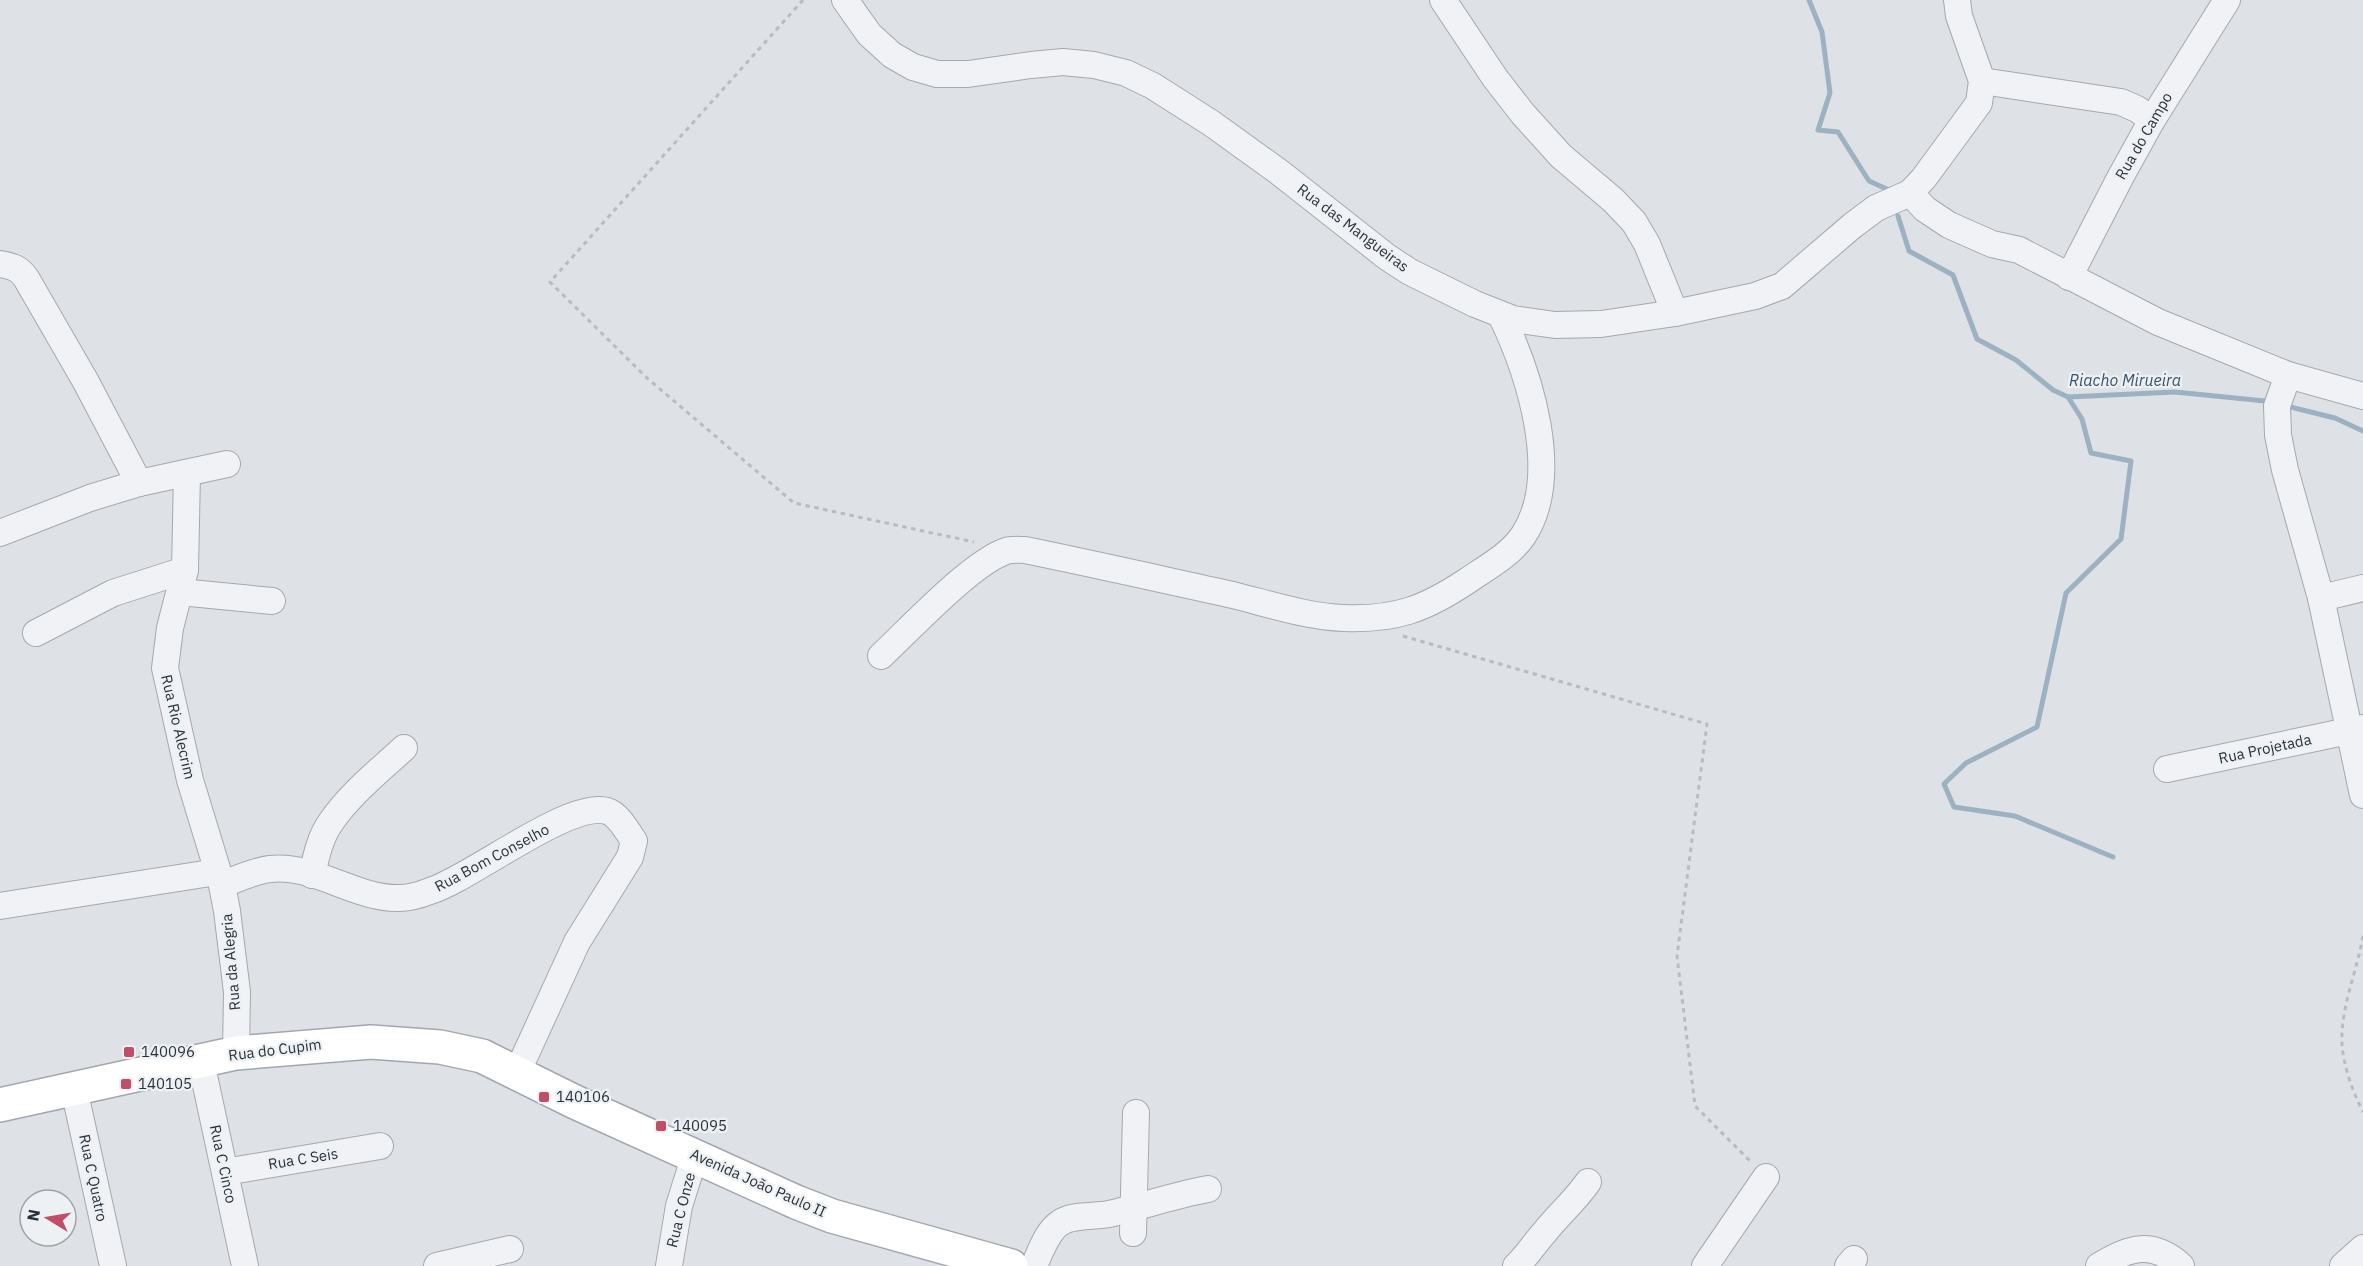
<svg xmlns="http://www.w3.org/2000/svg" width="2363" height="1266" font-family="'IBM Plex Sans',sans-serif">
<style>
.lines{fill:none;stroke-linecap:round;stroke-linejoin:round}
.stream{stroke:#9cb2c3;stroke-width:5}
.minor-casing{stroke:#a4a9af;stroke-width:28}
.major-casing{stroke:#9fa7b1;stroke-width:36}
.path{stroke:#b8bcc1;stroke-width:3;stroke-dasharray:4.5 4.5;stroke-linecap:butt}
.minor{stroke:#f0f2f5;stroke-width:26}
.major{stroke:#fff;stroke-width:33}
.poi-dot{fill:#c14e67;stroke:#edf1f4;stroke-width:2}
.labels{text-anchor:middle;stroke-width:4.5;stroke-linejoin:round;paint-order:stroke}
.street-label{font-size:15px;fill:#29313b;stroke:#edf1f4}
.poi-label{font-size:15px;fill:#29313b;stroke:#edf1f4;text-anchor:start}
.water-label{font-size:16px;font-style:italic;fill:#37526b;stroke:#edf1f4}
</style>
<rect width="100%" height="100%" fill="#dee2e6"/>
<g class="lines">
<!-- stream -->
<g class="stream">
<polyline points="1809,0 1822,32 1830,93 1818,130 1838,132 1869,181 1889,190"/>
<polyline points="1898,216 1909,251 1953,275 1977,339 2016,360 2053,390 2068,397 2175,392 2265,401"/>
<polyline points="2068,397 2082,419 2091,453 2131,461 2121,539 2066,593 2037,727 1966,763 1944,784 1954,807 2015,816 2113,857"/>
<polyline points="2286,406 2335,418 2363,431"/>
</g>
<!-- minor casing -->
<g class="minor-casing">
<g id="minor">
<polyline points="845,0 869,34 892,55 913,67 937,74 968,74 1031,65 1063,62 1094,65 1126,73 1153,86 1211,123 1279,172 1387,257 1410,272 1475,304 1513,319 1555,325 1601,324 1675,313 1755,296 1782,286 1852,226 1876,208 1910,193 1924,178 1979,103 1982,81 1959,16 1957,0"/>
<polyline points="1443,0 1495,78 1523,114 1561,156 1613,200 1634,222 1647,244 1675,313"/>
<polyline points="1982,81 2121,102 2137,109 2152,120"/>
<polyline points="1910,193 1925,209 1949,225 1992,244 2019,250 2158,322 2288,375 2363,396"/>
<path d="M 0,264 C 12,266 19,268 26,278 L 86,382 L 139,483"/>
<polyline points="2069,277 2121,176 2152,120 2227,0"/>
<polyline points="2288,375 2277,406 2278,435 2285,470 2321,598"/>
<polyline points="187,473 185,570 170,628 165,668 190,780 222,885 227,911 237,992 236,1053"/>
<polyline points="0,533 90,498 139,483 227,464"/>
<polyline points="2363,588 2321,598 2363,795"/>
<polyline points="180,592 272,601"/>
<polyline points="36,633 113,593 185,570"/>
<path d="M 881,656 C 910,629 971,563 1006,551 C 1012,549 1019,550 1025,550 C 1094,564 1164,580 1233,595 C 1269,604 1308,617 1344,618 C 1396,620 1425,609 1467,581 C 1486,568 1510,555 1523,536 C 1563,476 1529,373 1501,315"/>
<polyline points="2167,769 2363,728"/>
<path d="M 312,875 C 316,857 320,837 331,822 C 350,794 379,771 404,748"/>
<path d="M 222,885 C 237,879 253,871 270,869 C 315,864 355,899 399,898 C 409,898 420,895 430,891 C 470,879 569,800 607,811 C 618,814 628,832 634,841 L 630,857 L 577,942 L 517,1073"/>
<polyline points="0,906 217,872"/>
<polyline points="201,1062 245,1266"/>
<polyline points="74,1089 113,1266"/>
<polyline points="225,1172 380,1146"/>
<polyline points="1133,1233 1136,1113"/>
<polyline points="437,1266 510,1249"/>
<polyline points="669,1266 679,1206 695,1155"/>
<path d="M 1034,1266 C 1040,1253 1047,1231 1060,1223 C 1072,1214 1095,1217 1109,1214 C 1143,1206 1175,1195 1208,1189"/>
<path d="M 1516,1266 C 1527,1256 1534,1244 1544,1233 C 1558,1215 1575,1201 1588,1182"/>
<polyline points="1705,1266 1766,1177"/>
<polyline points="1848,1266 1854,1259"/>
<path d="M 2099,1266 C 2129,1247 2153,1240 2181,1266"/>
<polyline points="2343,1266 2363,1248"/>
</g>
</g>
<!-- major casing -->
<g class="major-casing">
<polyline id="major" points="0,1105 236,1053 371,1042 440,1047 482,1056 575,1102 796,1202 832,1216 1011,1266"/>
</g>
<!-- path -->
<g class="path">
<polyline points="803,0 550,282 647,378 794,503 974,542"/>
<polyline points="1403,636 1707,724 1677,956 1695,1106 1750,1161"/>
<path d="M 2363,936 C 2357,971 2340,1009 2342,1045 C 2344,1068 2353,1092 2363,1112"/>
</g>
<!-- minor -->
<use href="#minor" class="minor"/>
<!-- major -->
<use href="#major" class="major"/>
</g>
<!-- markers -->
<g class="poi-dot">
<rect x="123" y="1046" width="12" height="12" rx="3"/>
<rect x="120" y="1078" width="12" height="12" rx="3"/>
<rect x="538" y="1091" width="12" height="12" rx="3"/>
<rect x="655" y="1120" width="12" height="12" rx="3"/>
</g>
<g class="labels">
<!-- street labels -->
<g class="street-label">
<text transform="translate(2144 136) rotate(-60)" y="5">Rua do Campo</text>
<text transform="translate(1353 228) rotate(37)" y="5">Rua das Mangueiras</text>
<text transform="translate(178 727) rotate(77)" y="5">Rua Rio Alecrim</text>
<text transform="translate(2265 749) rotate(-12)" y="5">Rua Projetada</text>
<text transform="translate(492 858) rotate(-28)" y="5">Rua Bom Conselho</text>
<text transform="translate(231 962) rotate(-95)" y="5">Rua da Alegria</text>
<text transform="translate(275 1050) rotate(-7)" y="5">Rua do Cupim</text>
<text transform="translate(303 1159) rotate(-9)" y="5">Rua C Seis</text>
<text transform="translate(223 1164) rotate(78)" y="5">Rua C Cinco</text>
<text transform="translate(93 1178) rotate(78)" y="5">Rua C Quatro</text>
<text transform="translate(758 1183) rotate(24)" y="5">Avenida João Paulo II</text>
<text transform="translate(681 1210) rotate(-76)" y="5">Rua C Onze</text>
</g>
<!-- poi labels -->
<g class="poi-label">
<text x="141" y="1057">140096</text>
<text x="138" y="1089">140105</text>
<text x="556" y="1102">140106</text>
<text x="673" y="1131">140095</text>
</g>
<!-- water labels -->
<g class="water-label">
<text x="2125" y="386">Riacho Mirueira</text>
</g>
</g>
<!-- north arrow -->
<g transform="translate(48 1218) rotate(281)"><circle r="28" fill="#edf1f4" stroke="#9fa4aa" stroke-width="1.5"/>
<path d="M0-4.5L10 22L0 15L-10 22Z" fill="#c14e67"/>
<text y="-9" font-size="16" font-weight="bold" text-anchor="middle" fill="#29313b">N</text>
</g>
</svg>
